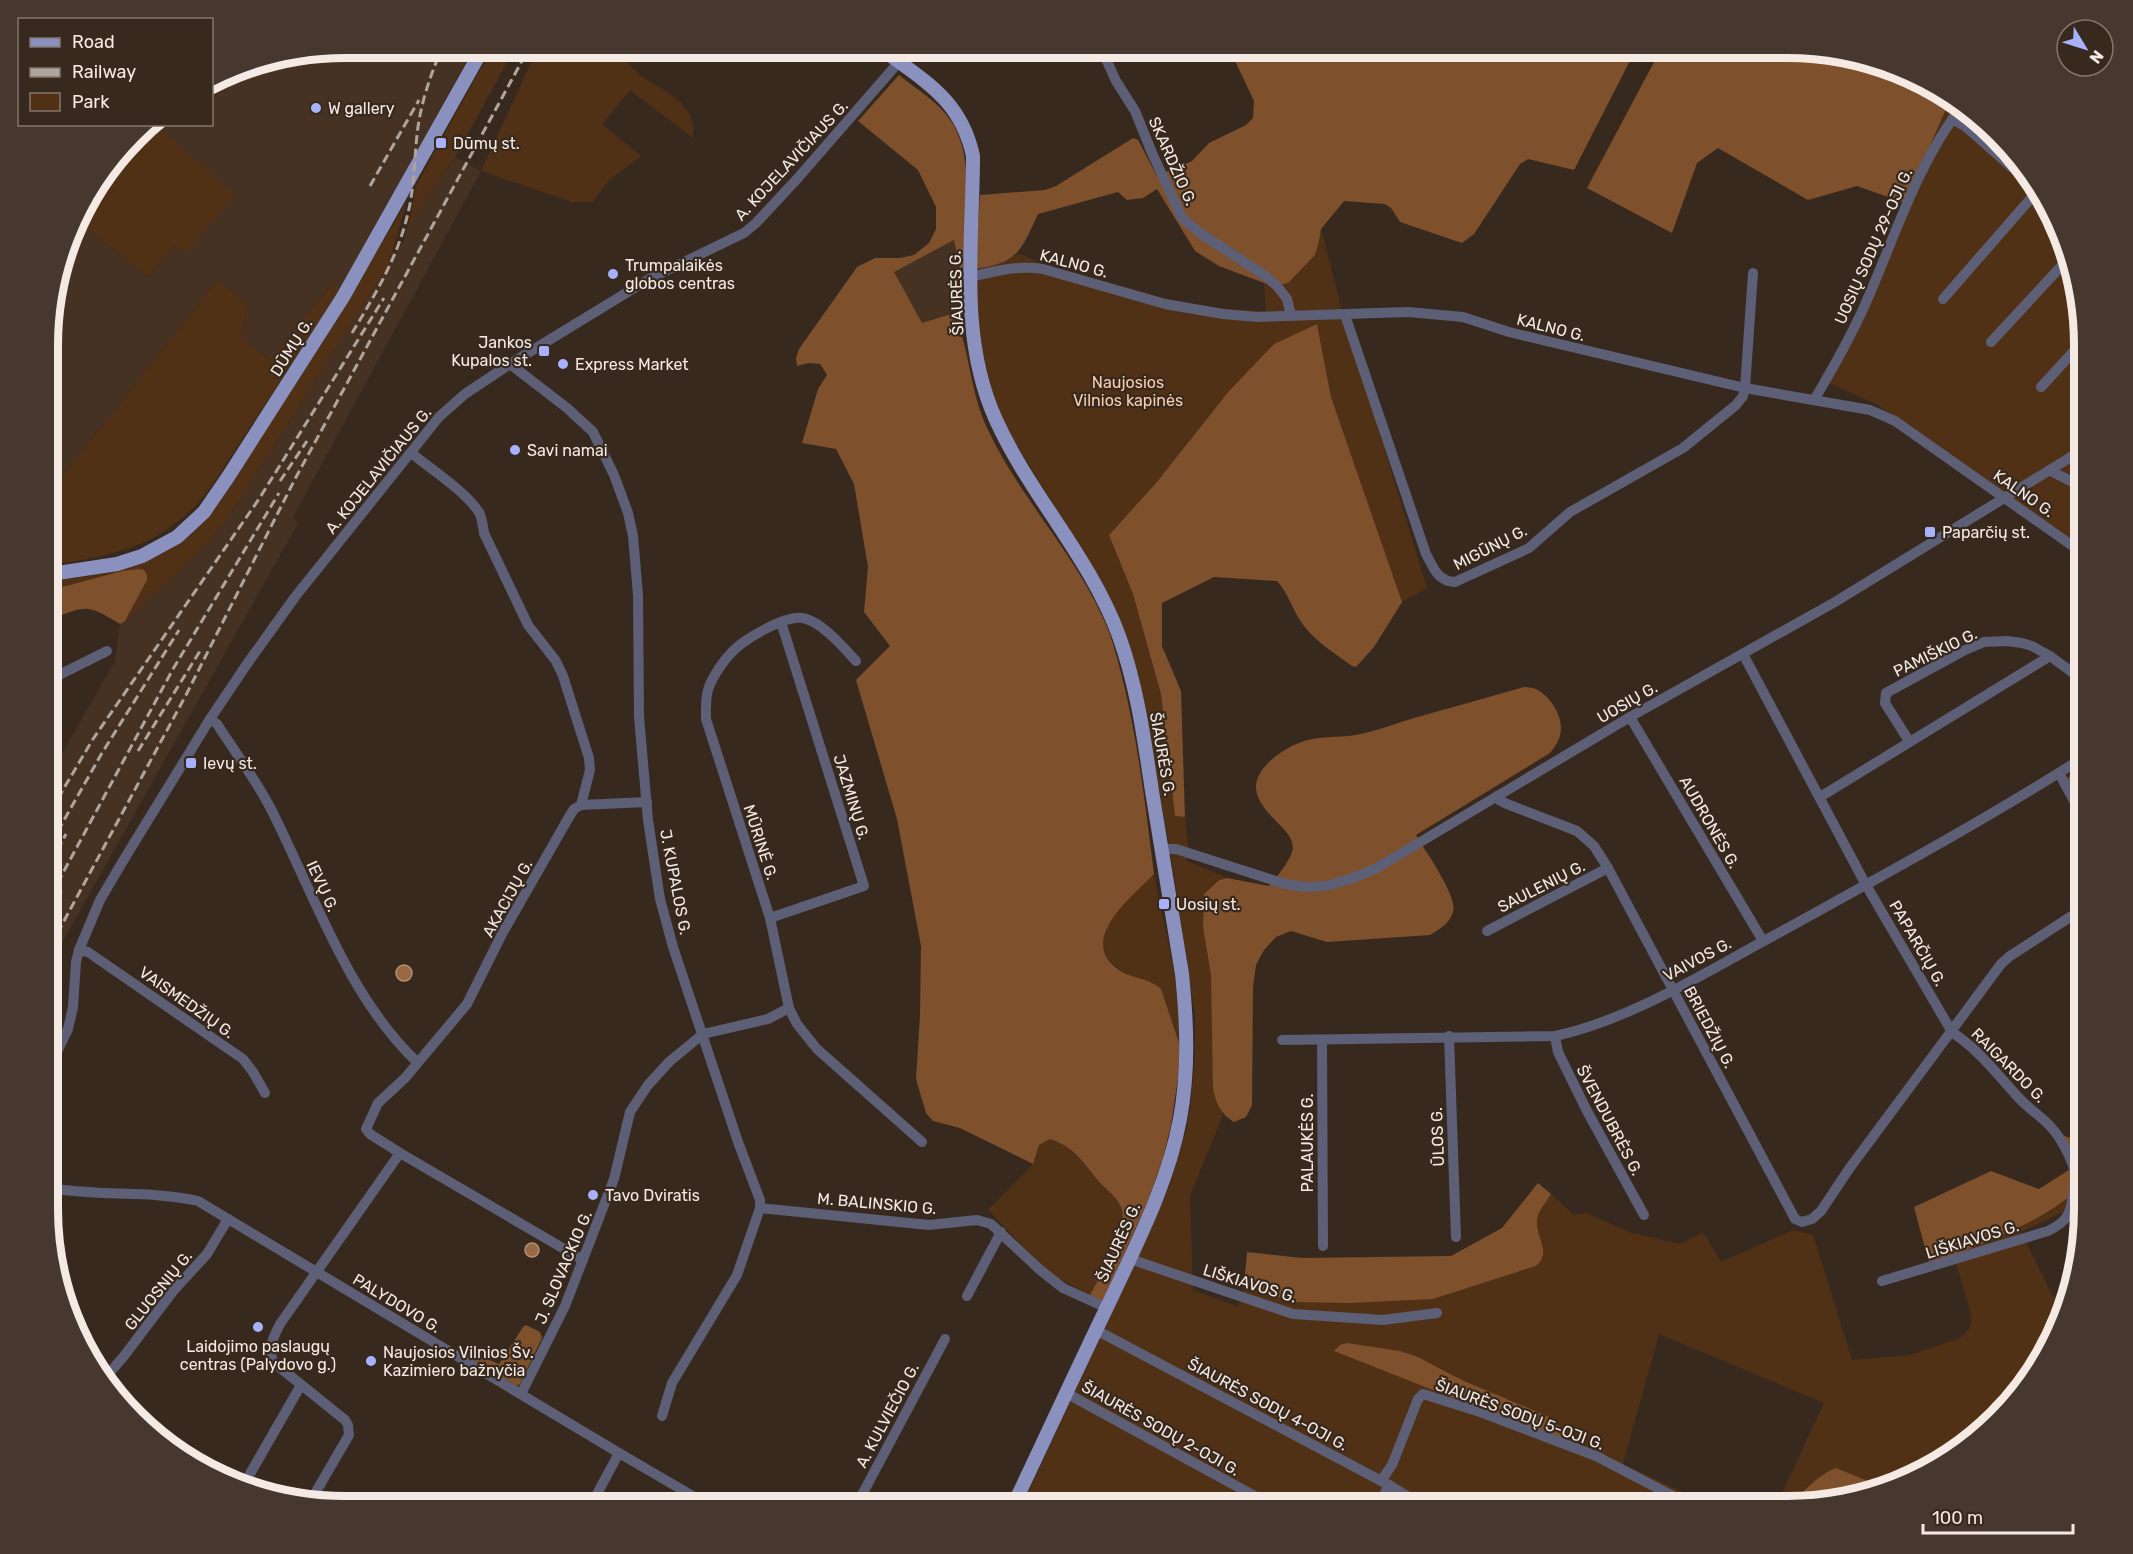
<svg xmlns="http://www.w3.org/2000/svg" width="2133" height="1554" font-family="Rubik,sans-serif">
<style>
.built{fill:#463222}
.green{fill:#513116;fill-rule:evenodd}
.forest{fill:#7e502b}
.water{fill:#996943;stroke:#b49073;stroke-width:1.5}
.lines{fill:none;stroke-linecap:round;stroke-linejoin:round}
.minor{stroke:#5c5f76;stroke-width:10}
.major{stroke:#8a91bf;stroke-width:14}
.rail{stroke:#b0a59d;stroke-width:3;stroke-dasharray:9 4.5;stroke-linecap:butt}
.poi-dot{fill:#a7b1fc;stroke:#38291f;stroke-width:2}
.labels{text-anchor:middle;stroke-width:4.5;stroke-linejoin:round;paint-order:stroke}
.poi-label{font-size:16px;fill:#f4eae3;stroke:#38291f;text-anchor:start}
.street-label{font-size:16px;fill:#f4eae3;stroke:#38291f}
.park-label{font-size:16px;fill:#facead;stroke:#38291f}
.rim{fill:none;stroke:#f4eae3;stroke-width:8}
</style>
<rect width="100%" height="100%" fill="#38291f"/>
<!-- built -->
<g class="built">
<polygon points="346,48 474,48 339,291 331,285 270,360 242,337 247,303 218,280 51,490 51,307 77,221 148,277 176,244 186,253 156,126 124,156 147,125 212,124 212,83 227,76 232,71"/>
<polygon points="455,157 481,171 293,517 298,523 51,962 51,773 115,661 120,624 206,545 228,518 403,242 422,203"/>
<polygon points="954,240 960,269 960,308 954,313 922,323 893,272"/>
</g>
<!-- green -->
<g class="green">
<polygon points="492,48 515,48 455,157 422,203 403,242 410,220 416,186"/>
<path d="M 538,48 L 614,48 C 622,57 631,67 640,75 C 664,92 698,103 693,138 L 630,90 L 602,124 L 641,156 L 609,180 L 592,202 L 572,202 L 481,171 Z"/>
<polygon points="1950,100 1969,110 2023,164 2054,214 2084,327 2084,553 1876,404 1820,379 1859,313"/>
<polygon points="156,126 235,194 186,253 175,245 148,277 77,221 79,214 124,156"/>
<path d="M 406,203 L 389,264 L 228,518 L 206,545 L 125,621 L 147,580 L 122,571 L 51,590 L 51,582 C 122,570 161,568 213,512 L 314,355 Z"/>
<path d="M 1321,229 L 1342,310 L 1427,588 L 1402,602 L 1331,397 L 1317,324 L 1274,344 L 1229,391 L 1156,483 L 1109,535 L 1133,594 L 1161,694 L 1175,816 L 1185,817 L 1188,846 L 1187,861 L 1227,878 L 1218,880 L 1204,894 L 1203,927 L 1211,974 L 1216,1101 L 1223,1115 L 1190,1196 L 1193,1290 L 1238,1307 L 1244,1286 L 1295,1302 L 1433,1299 L 1536,1266 C 1554,1252 1532,1234 1538,1216 C 1540,1209 1547,1201 1551,1194 L 1574,1215 L 1586,1213 L 1632,1233 L 1680,1244 L 1703,1232 L 1721,1262 L 1793,1230 L 1813,1235 L 1852,1360 L 1910,1355 L 1960,1338 L 1969,1329 L 1972,1318 L 1954,1256 L 1976,1246 L 2078,1190 L 2084,1183 L 2084,1224 L 2077,1205 L 2021,1232 L 2053,1297 L 2072,1289 L 2069,1304 L 2023,1390 L 1969,1444 L 1919,1475 L 1885,1488 L 1836,1468 C 1822,1472 1800,1493 1792,1505 L 1776,1506 L 1824,1403 L 1659,1334 L 1623,1464 L 1713,1506 L 1022,1506 L 1134,1265 L 1171,1182 L 1187,1127 L 1191,1101 L 1195,1053 L 1195,1015 L 1173,867 L 1144,708 L 1116,613 L 1104,586 L 1010,434 L 996,405 L 979,341 L 975,269 C 991,267 1007,263 1018,253 L 1041,264 L 1168,299 L 1219,309 L 1266,311 L 1264,283 L 1279,285 L 1319,241 ZM 1347,1343 L 1435,1365 L 1464,1381 Z"/>
<path d="M 218,280 L 247,303 L 242,337 L 270,360 L 332,284 L 339,291 L 211,487 C 166,546 120,554 51,565 L 51,490 Z"/>
<path d="M 1154,874 L 1173,966 L 1177,995 L 1180,1046 L 1161,989 C 1147,983 1131,978 1119,969 C 1077,939 1132,897 1154,874 Z"/>
<path d="M 1050,1139 C 1072,1146 1082,1160 1095,1177 C 1103,1187 1115,1195 1120,1205 C 1132,1227 1101,1274 1090,1295 L 1049,1273 L 988,1210 L 1033,1164 L 1039,1145 Z"/>
</g>
<!-- forest -->
<g class="forest">
<path d="M 1229,48 L 1636,49 L 1574,170 L 1528,159 L 1520,164 L 1474,234 L 1462,243 L 1400,222 L 1391,208 L 1385,204 L 1344,201 L 1321,229 L 1319,241 L 1315,255 L 1288,283 L 1279,285 L 1264,283 L 1219,266 L 1195,251 L 1157,189 L 1143,198 L 1127,200 L 1118,192 L 1038,214 C 1021,251 1018,263 975,269 L 980,195 L 1045,190 L 1056,186 L 1133,138 L 1138,140 L 1157,176 L 1192,161 L 1209,143 L 1246,125 L 1253,118 L 1254,101 Z"/>
<polygon points="1661,49 1806,49 1883,64 1950,100 1905,203 1857,186 1808,200 1718,148 1697,163 1672,233 1587,188"/>
<path d="M 899,75 C 916,89 939,102 951,121 C 976,158 965,224 963,267 L 960,269 L 954,240 L 894,272 L 922,323 L 954,313 C 970,350 970,393 988,430 C 1019,496 1072,550 1102,616 C 1113,638 1118,662 1124,685 C 1139,748 1146,811 1154,874 C 1132,897 1076,940 1119,970 C 1132,979 1150,978 1161,989 L 1180,1046 L 1179,1071 L 1171,1125 L 1163,1158 L 1148,1201 L 1102,1302 L 1090,1295 C 1101,1274 1132,1227 1120,1205 C 1115,1195 1103,1187 1095,1177 C 1082,1160 1072,1146 1050,1139 L 1039,1145 L 1033,1164 L 960,1128 L 933,1121 L 926,1113 L 916,1079 L 920,1015 L 921,946 L 897,819 L 856,680 L 890,646 L 864,612 L 868,567 L 854,484 L 836,449 L 802,443 L 818,389 L 827,375 L 820,364 L 809,363 L 797,366 L 796,358 L 799,349 L 857,267 L 875,258 L 900,258 L 914,255 L 929,243 L 936,229 L 936,207 L 918,170 L 858,121 Z"/>
<path d="M 1317,324 L 1331,397 L 1402,602 L 1374,647 L 1356,667 L 1352,666 C 1336,654 1316,642 1304,626 C 1293,612 1289,594 1277,581 L 1214,577 L 1162,603 L 1162,646 L 1181,691 L 1185,817 L 1175,816 L 1161,694 L 1133,594 L 1109,535 L 1156,483 L 1229,391 L 1274,344 Z"/>
<path d="M 139,569 L 144,570 L 147,575 L 147,580 L 125,621 L 120,624 C 87,604 87,605 51,619 L 51,590 L 122,571 Z"/>
<path d="M 1524,687 C 1529,687 1535,688 1538,690 C 1554,700 1567,723 1558,741 C 1556,745 1553,749 1550,753 L 1416,835 C 1425,851 1458,896 1453,912 C 1449,924 1440,929 1430,935 L 1327,942 L 1291,931 L 1276,937 L 1264,950 L 1256,965 L 1253,987 L 1252,1105 L 1246,1117 L 1234,1122 C 1220,1113 1216,1104 1213,1088 L 1211,975 L 1203,927 L 1204,894 L 1219,880 L 1227,878 L 1269,886 C 1277,876 1288,864 1292,852 C 1299,830 1258,816 1256,788 C 1255,769 1279,752 1294,745 C 1318,734 1338,739 1361,734 C 1379,730 1397,723 1414,718 C 1451,708 1488,697 1524,687 Z"/>
<polygon points="2084,763 2084,811 2068,779 2070,774"/>
<path d="M 2059,1134 L 2073,1139 L 2084,1147 L 2084,1183 C 2055,1217 1972,1250 1929,1263 L 1914,1207 L 1991,1171 L 2039,1189 L 2075,1166 Z"/>
<path d="M 1538,1183 L 1551,1194 C 1547,1201 1540,1209 1538,1216 C 1532,1234 1554,1252 1536,1266 L 1433,1299 L 1350,1303 L 1295,1302 L 1244,1286 L 1247,1252 L 1302,1258 L 1451,1256 L 1502,1228 Z"/>
<polygon points="526,1325 540,1332 542,1338 520,1384 517,1386 465,1356 467,1352 471,1352 499,1364 523,1327"/>
<polygon points="1347,1343 1400,1351 1418,1357 1464,1381 1547,1416 1561,1428 1562,1441 1334,1351 1340,1345"/>
<path d="M 1836,1468 L 1885,1488 L 1864,1496 L 1792,1505 C 1800,1493 1822,1472 1836,1468 Z"/>
</g>
<!-- water -->
<g class="water">
<circle cx="404" cy="973" r="8"/>
<circle cx="532" cy="1250" r="7"/>
</g>
<g class="lines">
<!-- minor -->
<g class="minor">
<polyline points="1101,48 1116,81 1135,111 1152,153 1182,218 1200,233 1264,275 1277,286 1287,299 1291,315"/>
<polyline points="1952,119 1966,127 2041,193"/>
<path d="M 970,277 C 995,271 1017,265 1043,269 L 1165,304 L 1223,314 L 1257,317 L 1408,312 L 1463,317 L 1509,332 L 1745,388 L 1870,410 L 1895,421 L 2084,554"/>
<polyline points="1943,299 2039,189"/>
<path d="M 1345,315 L 1426,554 C 1434,568 1437,581 1455,582 L 1529,548 L 1570,512 L 1683,448 L 1736,405 L 1743,396 L 1745,388 L 1753,273"/>
<polyline points="1991,342 2067,260"/>
<polyline points="2080,345 2084,340"/>
<polyline points="510,364 567,408 593,432 614,475 628,513 633,536 638,595 639,717 648,820 660,899 673,947 738,1142 760,1200 760,1208 737,1275 672,1383 662,1416"/>
<polyline points="2041,387 2074,351"/>
<path d="M 1814,400 C 1832,370 1849,340 1864,307 C 1894,240 1916,165 1962,106"/>
<path d="M 411,453 C 430,468 469,494 480,514 C 482,520 483,526 484,533 L 528,625 L 556,661 L 563,676 L 589,758 L 590,770 L 581,805 L 574,809 L 569,817 L 502,934 L 467,1004 L 405,1078 L 378,1103 L 366,1129 L 370,1134 L 400,1153 L 583,1260"/>
<polyline points="2052,469 2053,472 2084,488"/>
<path d="M 1743,654 L 1866,885 L 1952,1032 C 1980,1051 1996,1073 2018,1097 C 2027,1107 2039,1115 2049,1125 C 2060,1136 2072,1158 2075,1173 C 2076,1180 2074,1189 2073,1196 C 2070,1216 2066,1222 2048,1231 L 1882,1281"/>
<path d="M 856,661 C 844,648 820,620 802,618 C 784,616 744,639 732,652 C 724,660 713,676 709,687 C 705,697 706,708 706,719 L 770,918 L 789,1008 L 797,1024 L 817,1049 L 922,1142"/>
<polyline points="51,679 107,651"/>
<polyline points="1630,717 1763,941"/>
<path d="M 210,719 L 217,724 C 235,752 256,780 271,809 C 313,892 348,997 417,1062"/>
<polyline points="1909,741 1885,703 1886,693 1963,651 1984,642 2007,641 2022,643 2032,646 2050,656 2084,681"/>
<polyline points="2059,773 2084,819"/>
<polyline points="1497,796 1499,800 1507,804 1577,831 1594,846 1608,868 1795,1219 1802,1222 1812,1219 1821,1211 1849,1169 2001,964 2010,956 2084,908"/>
<polyline points="1820,797 2050,656"/>
<polyline points="581,805 647,802"/>
<polyline points="1162,849 1176,849 1285,884 1305,887 1326,886 1350,879 1375,869 1630,717 1835,602 2084,449"/>
<polyline points="770,918 864,886 781,622"/>
<polyline points="1487,931 1608,868"/>
<polyline points="79,950 88,952 243,1059 253,1072 265,1093"/>
<polyline points="1449,1036 1456,1237"/>
<polyline points="1555,1036 1558,1052 1587,1111 1644,1215"/>
<path d="M 1282,1040 L 1555,1036 C 1630,1020 1706,972 1773,936 C 1878,878 1984,821 2084,757"/>
<polyline points="1322,1040 1323,1246"/>
<polyline points="51,1064 68,1029 73,1007 76,962 79,950 100,900 123,861 210,719 247,664 295,597 439,417 465,394 510,364 649,279 744,233 756,223 797,179 911,48"/>
<path d="M 51,1188 C 99,1197 150,1190 198,1201 L 619,1453 L 710,1506"/>
<polyline points="760,1208 929,1225 977,1220 991,1224 1039,1269 1063,1288 1107,1308"/>
<polyline points="1130,1259 1293,1314 1383,1320 1437,1313"/>
<polyline points="967,1296 1001,1232"/>
<polyline points="1096,1330 1389,1485 1424,1506"/>
<polyline points="106,1377 124,1356 174,1290 207,1254 228,1219"/>
<polyline points="1066,1393 1273,1506"/>
<polyline points="521,1394 565,1306 614,1179 630,1112 648,1085 670,1061 703,1034 768,1019 789,1008"/>
<polyline points="1381,1481 1392,1465 1418,1399 1423,1394 1480,1412 1596,1456 1692,1506"/>
<polyline points="243,1486 301,1385"/>
<path d="M 310,1502 L 349,1435 L 348,1425 L 345,1420 L 273,1362 C 268,1346 273,1338 280,1324 L 400,1153"/>
<polyline points="591,1505 619,1453"/>
<polyline points="856,1506 945,1339"/>
<polyline points="1378,1506 1389,1485"/>
</g>
<!-- major -->
<g class="major">
<path d="M 880,48 C 923,80 961,99 973,156 C 973,243 958,337 996,420 C 1030,495 1090,557 1119,636 C 1137,686 1144,738 1152,791 C 1162,852 1172,913 1182,974 C 1187,1023 1189,1070 1180,1119 C 1168,1184 1136,1245 1108,1305 C 1076,1371 1045,1439 1013,1506"/>
<polyline points="51,574 117,564 142,556 177,537 204,512 228,477 343,297 483,48"/>
</g>
<!-- rail -->
<g class="rail">
<polyline points="370,186 419,100"/>
<path d="M 352,333 C 375,295 398,257 408,213 C 415,185 414,156 418,127 C 422,99 431,74 442,48"/>
<polyline points="280,481 307,441"/>
<polyline points="138,751 200,651"/>
<polyline points="51,810 93,739 259,499 384,298"/>
<polyline points="51,843 102,753 179,630"/>
<polyline points="51,862 66,834"/>
<polyline points="51,895 173,669 279,493"/>
<polyline points="51,911 62,890"/>
<polyline points="51,945 186,695 295,479 529,48"/>
</g>
</g>
<!-- markers -->
<g class="poi-dot">
<circle cx="316" cy="108" r="6"/>
<rect x="435" y="137" width="12" height="12" rx="3"/>
<circle cx="613" cy="274" r="6"/>
<rect x="538" y="345" width="12" height="12" rx="3"/>
<circle cx="563" cy="364" r="6"/>
<circle cx="515" cy="450" r="6"/>
<rect x="1924" y="526" width="12" height="12" rx="3"/>
<rect x="185" y="757" width="12" height="12" rx="3"/>
<rect x="1158" y="898" width="12" height="12" rx="3"/>
<circle cx="593" cy="1195" r="6"/>
<circle cx="258" cy="1327" r="6"/>
<circle cx="371" cy="1361" r="6"/>
</g>
<g class="labels">
<!-- poi labels -->
<g class="poi-label">
<text x="328" y="114">W gallery</text>
<text x="453" y="149">Dūmų st.</text>
<text x="625" y="271">Trumpalaikės<tspan x="625" dy="18">globos centras</tspan></text>
<text x="532" y="348" text-anchor="end">Jankos<tspan x="532" dy="18">Kupalos st.</tspan></text>
<text x="575" y="370">Express Market</text>
<text x="527" y="456">Savi namai</text>
<text x="1942" y="538">Paparčių st.</text>
<text x="203" y="769">Ievų st.</text>
<text x="1176" y="910">Uosių st.</text>
<text x="605" y="1201">Tavo Dviratis</text>
<text x="258" y="1352" text-anchor="middle">Laidojimo paslaugų<tspan x="258" dy="18">centras (Palydovo g.)</tspan></text>
<text x="383" y="1358">Naujosios Vilnios Šv.<tspan x="383" dy="18">Kazimiero bažnyčia</tspan></text>
</g>
<!-- street labels -->
<g class="street-label">
<text transform="translate(791 160) rotate(-47)" y="6">A. KOJELAVIČIAUS G.</text>
<text transform="translate(1173 161) rotate(66)" y="6">SKARDŽIO G.</text>
<text transform="translate(1873 246) rotate(-66)" y="6">UOSIŲ SODŲ 29-OJI G.</text>
<text transform="translate(1074 263) rotate(15)" y="6">KALNO G.</text>
<text transform="translate(956 293) rotate(-92)" y="6">ŠIAURĖS G.</text>
<text transform="translate(1551 327) rotate(14)" y="6">KALNO G.</text>
<text transform="translate(291 347) rotate(-58)" y="6">DŪMŲ G.</text>
<text transform="translate(378 470) rotate(-51)" y="6">A. KOJELAVIČIAUS G.</text>
<text transform="translate(2024 493) rotate(35)" y="6">KALNO G.</text>
<text transform="translate(1490 547) rotate(-27)" y="6">MIGŪNŲ G.</text>
<text transform="translate(1935 652) rotate(-26)" y="6">PAMIŠKIO G.</text>
<text transform="translate(1627 702) rotate(-30)" y="6">UOSIŲ G.</text>
<text transform="translate(1163 754) rotate(80)" y="6">ŠIAURĖS G.</text>
<text transform="translate(852 797) rotate(73)" y="6">JAZMINŲ G.</text>
<text transform="translate(1710 822) rotate(60)" y="6">AUDRONĖS G.</text>
<text transform="translate(761 842) rotate(72)" y="6">MŪRINĖ G.</text>
<text transform="translate(676 882) rotate(79)" y="6">J. KUPALOS G.</text>
<text transform="translate(323 886) rotate(65)" y="6">IEVŲ G.</text>
<text transform="translate(1541 886) rotate(-27)" y="6">SAULENIŲ G.</text>
<text transform="translate(507 898) rotate(-61)" y="6">AKACIJŲ G.</text>
<text transform="translate(1918 943) rotate(60)" y="6">PAPARČIŲ G.</text>
<text transform="translate(1697 959) rotate(-28)" y="6">VAIVOS G.</text>
<text transform="translate(187 1002) rotate(35)" y="6">VAISMEDŽIŲ G.</text>
<text transform="translate(1710 1027) rotate(62)" y="6">BRIEDŽIŲ G.</text>
<text transform="translate(2009 1065) rotate(45)" y="6">RAIGARDO G.</text>
<text transform="translate(1610 1120) rotate(62)" y="6">ŠVENDUBRĖS G.</text>
<text transform="translate(1437 1137) rotate(-92)" y="6">ŪLOS G.</text>
<text transform="translate(1307 1143) rotate(-90)" y="6">PALAUKĖS G.</text>
<text transform="translate(877 1203) rotate(5)" y="6">M. BALINSKIO G.</text>
<text transform="translate(1972 1239) rotate(-17)" y="6">LIŠKIAVOS G.</text>
<text transform="translate(1118 1242) rotate(-66)" y="6">ŠIAURĖS G.</text>
<text transform="translate(563 1267) rotate(-67)" y="6">J. SLOVACKIO G.</text>
<text transform="translate(1250 1283) rotate(17)" y="6">LIŠKIAVOS G.</text>
<text transform="translate(158 1290) rotate(-51)" y="6">GLUOSNIŲ G.</text>
<text transform="translate(397 1303) rotate(31)" y="6">PALYDOVO G.</text>
<text transform="translate(1268 1404) rotate(28)" y="6">ŠIAURĖS SODŲ 4-OJI G.</text>
<text transform="translate(1520 1414) rotate(20)" y="6">ŠIAURĖS SODŲ 5-OJI G.</text>
<text transform="translate(887 1415) rotate(-62)" y="6">A. KULVIEČIO G.</text>
<text transform="translate(1161 1428) rotate(29)" y="6">ŠIAURĖS SODŲ 2-OJI G.</text>
</g>
<!-- park labels -->
<g class="park-label">
<text x="1128" y="388">Naujosios<tspan x="1128" dy="18">Vilnios kapinės</tspan></text>
</g>
</g>
<!-- crop -->
<path d="M0 0H2133V1554H0ZM345 58H1787A287 287 0 0 1 2074 345V1209A287 287 0 0 1 1787 1496H345A287 287 0 0 1 58 1209V345A287 287 0 0 1 345 58Z" fill="#47382f" fill-rule="evenodd"/>
<path class="rim" d="M345 58H1787A287 287 0 0 1 2074 345V1209A287 287 0 0 1 1787 1496H345A287 287 0 0 1 58 1209V345A287 287 0 0 1 345 58Z"/>
<!-- legend -->
<rect x="18" y="18" width="195" height="108" fill="#38291f" stroke="#83766d" stroke-width="1.5"/>
<rect x="30" y="38" width="30" height="9" fill="#8a91bf" stroke="#83766d" stroke-width="1.5"/>
<text x="72" y="48" font-size="18" fill="#f4eae3">Road</text>
<rect x="30" y="68" width="30" height="9" fill="#b0a59d" stroke="#83766d" stroke-width="1.5"/>
<text x="72" y="78" font-size="18" fill="#f4eae3">Railway</text>
<rect x="30" y="93" width="30" height="18" fill="#513116" stroke="#83766d" stroke-width="1.5"/>
<text x="72" y="108" font-size="18" fill="#f4eae3">Park</text>
<!-- north arrow -->
<g transform="translate(2085 48) rotate(128)"><circle r="28" fill="#38291f" stroke="#83766d" stroke-width="1.5"/>
<path d="M0-4.5L10 22L0 15L-10 22Z" fill="#a7b1fc"/>
<text y="-9" font-size="16" font-weight="bold" text-anchor="middle" fill="#f4eae3">N</text>
</g>
<!-- scale -->
<path d="M1923 1524v9h150v-9" fill="none" stroke="#f4eae3" stroke-width="3"/>
<text x="1932" y="1524" font-size="18" fill="#f4eae3" stroke="#38291f" stroke-width="4.5" paint-order="stroke">100 m</text>
</svg>
